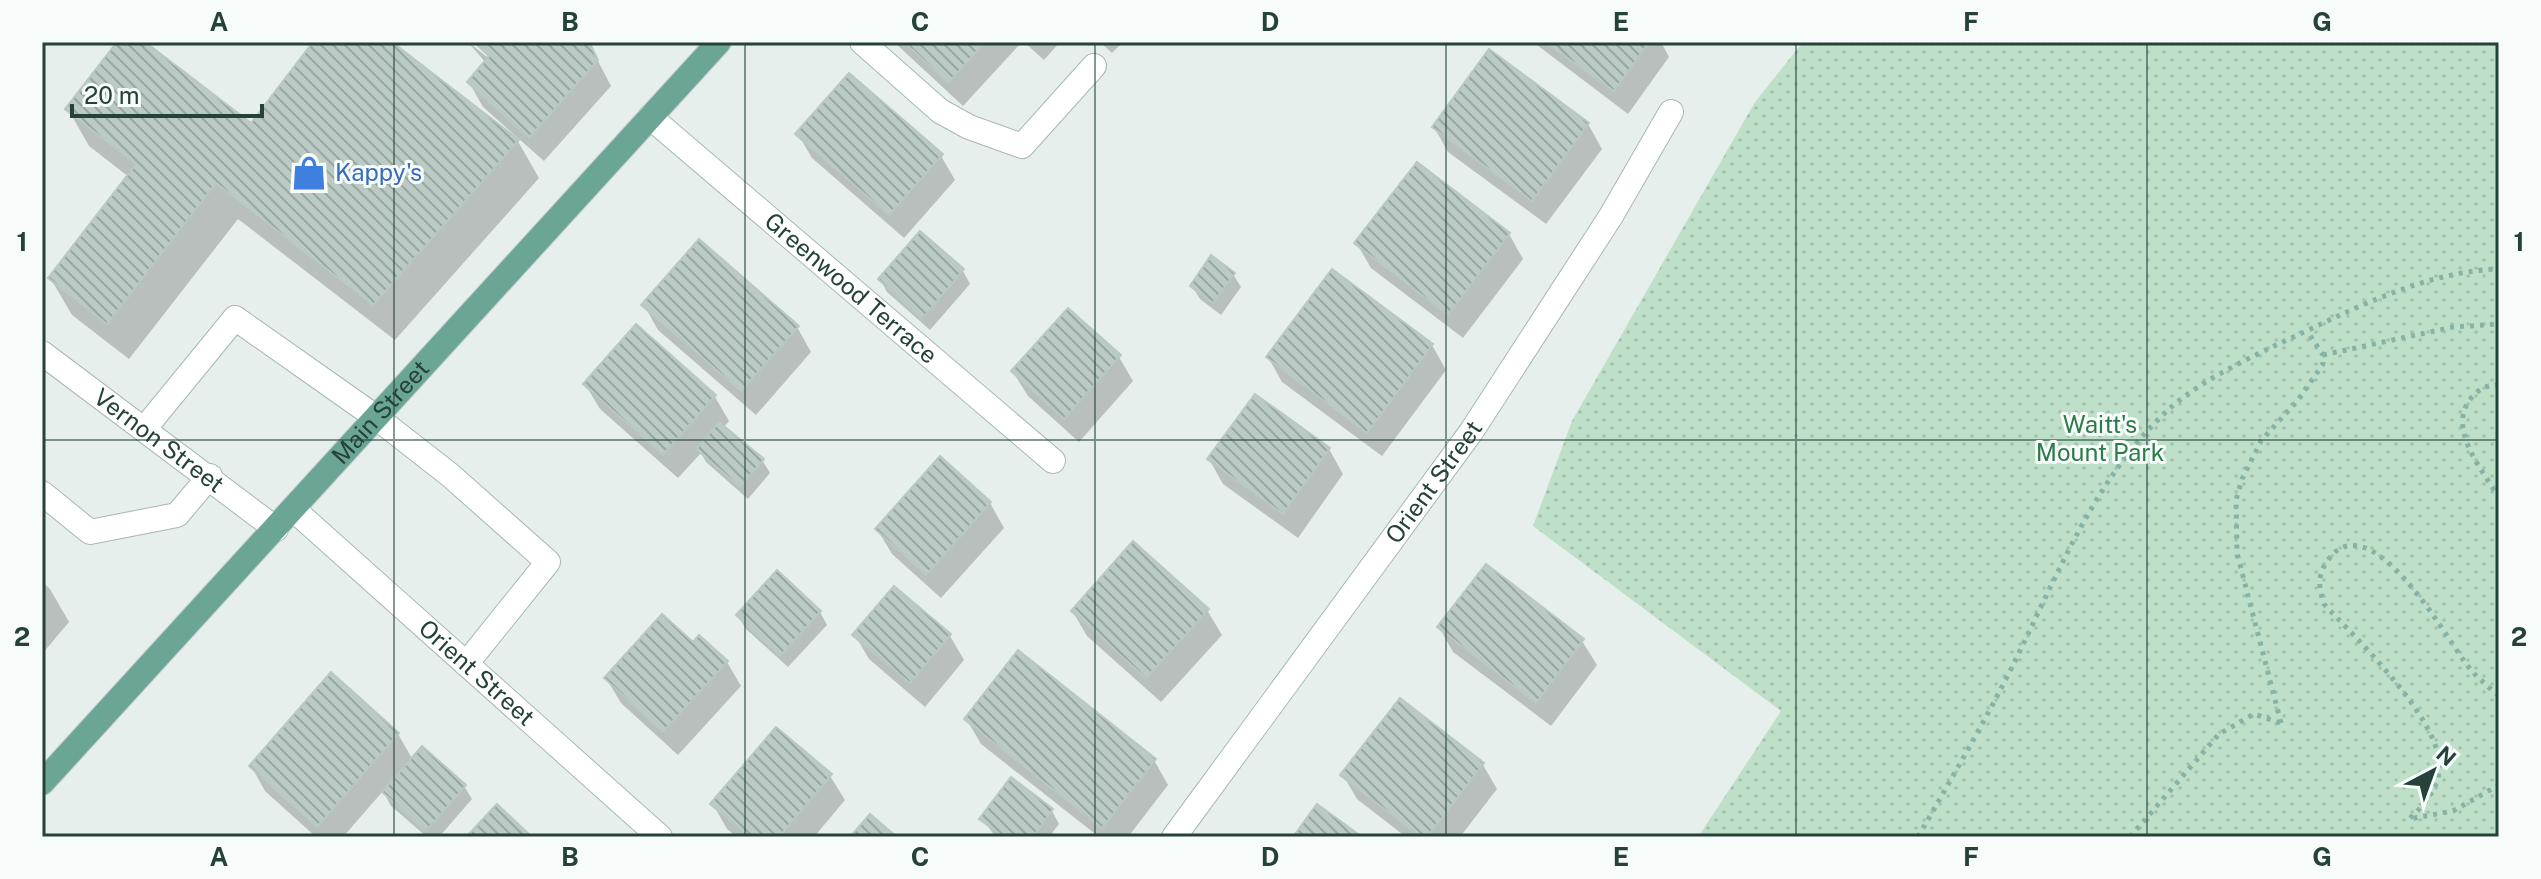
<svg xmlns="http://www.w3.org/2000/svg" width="2541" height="879" font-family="'Public Sans',sans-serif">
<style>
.green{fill:url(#green-dots)}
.shadow{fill:#0003}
.building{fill:url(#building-back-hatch);stroke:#b8c9c2;stroke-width:2}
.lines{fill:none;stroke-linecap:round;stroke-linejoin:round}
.service-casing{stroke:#a8b8b2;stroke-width:26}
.minor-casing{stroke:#a8b8b2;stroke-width:26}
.primary-casing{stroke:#c2cac8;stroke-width:26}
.path{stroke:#86b3a5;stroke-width:5;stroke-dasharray:4 6;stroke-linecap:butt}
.service{stroke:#fff;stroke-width:24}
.minor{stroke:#fff;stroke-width:24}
.primary{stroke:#6aa596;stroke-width:24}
.grid{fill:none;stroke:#24423a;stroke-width:2;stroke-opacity:0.55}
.labels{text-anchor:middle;stroke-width:6;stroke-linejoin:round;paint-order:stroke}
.shop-label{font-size:24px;fill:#366cbe;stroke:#f7fbf9;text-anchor:start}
.street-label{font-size:24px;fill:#24423a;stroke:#f7fbf9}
.park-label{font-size:24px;fill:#2d7a4b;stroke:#f7fbf9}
.neatline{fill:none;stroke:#24423a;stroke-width:3}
.grid-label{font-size:26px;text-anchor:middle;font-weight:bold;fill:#24423a}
</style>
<defs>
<pattern id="green-dots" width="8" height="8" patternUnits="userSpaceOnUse" patternTransform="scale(2)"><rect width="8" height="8" fill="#bfe0c8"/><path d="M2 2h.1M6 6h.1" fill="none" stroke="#a4c1ad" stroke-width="1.8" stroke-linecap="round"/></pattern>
<pattern id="building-back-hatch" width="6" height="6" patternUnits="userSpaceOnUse" patternTransform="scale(2)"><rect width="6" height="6" fill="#bbcac4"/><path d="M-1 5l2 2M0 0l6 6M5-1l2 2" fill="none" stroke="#98a6a0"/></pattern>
</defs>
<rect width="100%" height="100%" fill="#e6efeb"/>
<!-- green -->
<polygon class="green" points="1803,42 2499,42 2499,837 1698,837 1781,711 1533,526 1572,421 1755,102"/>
<!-- shadow -->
<g class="shadow">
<polygon points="119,42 142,42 252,126 316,42 389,42 516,138 539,178 395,340 238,219 129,359 72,315 51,279 129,177 89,146 68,109"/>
<polygon points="468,42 496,64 498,61 477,42 588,42 611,86 544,161 483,107 469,82 486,63"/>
<polygon points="894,42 1022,42 963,106"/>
<polygon points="1024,42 1060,42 1044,60"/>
<polygon points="1100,42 1123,42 1112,53"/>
<polygon points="1533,42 1661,42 1669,57 1628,114"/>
<polygon points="1588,124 1602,149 1546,224 1448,152 1434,127"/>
<polygon points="798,134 941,156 955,180 904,238 812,158"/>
<polygon points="920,233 963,271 970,284 930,330 887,292 880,279"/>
<polygon points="1509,234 1523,259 1463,338 1371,268 1357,244"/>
<polygon points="1233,274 1241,287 1221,315 1200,299 1192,286"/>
<polygon points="644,305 797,327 811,352 756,415 658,330"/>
<polygon points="636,327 715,397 729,421 723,428 762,460 770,473 748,499 706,462 701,453 678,478 600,409 585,384"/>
<polygon points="1432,345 1446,370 1382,456 1282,382 1268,357"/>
<polygon points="1119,357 1133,381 1079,442 1028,396 1013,372"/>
<polygon points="1329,449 1343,474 1298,538 1223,484 1209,459"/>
<polygon points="990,503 1004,528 941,598 892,554 877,529"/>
<polygon points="42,582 50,589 69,622 42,654"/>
<polygon points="894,588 950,636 964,660 925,707 869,659 855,635"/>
<polygon points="1207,610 1222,635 1161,702 1087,636 1073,612"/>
<polygon points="820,612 827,625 788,667 746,629 738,616"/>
<polygon points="1439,627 1582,641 1597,665 1551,726 1453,652"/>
<polygon points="693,645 727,662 741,686 678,755 621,703 606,678"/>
<polygon points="1400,701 1483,765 1497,789 1460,837 1406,837 1357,799 1343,775"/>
<polygon points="967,720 1154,760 1168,785 1128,837 1099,837 981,744"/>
<polygon points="398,734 413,760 464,786 472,799 439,837 427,837 391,806 383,791 343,837 316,837 265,791 251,766"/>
<polygon points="830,776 845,800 814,837 737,837 727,829 713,804"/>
<polygon points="1052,811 1059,824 1049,837 996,837 982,819"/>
</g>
<!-- building -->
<g class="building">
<polygon points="117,42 145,42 251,123 313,42 392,42 519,140 373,305 216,183 107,324 48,278 136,164 65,109"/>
<polygon points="474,42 589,42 598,60 529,138 467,82 489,56"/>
<polygon points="904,42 985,42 948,83"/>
<polygon points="1545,42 1649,42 1614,91"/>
<polygon points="1489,49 1589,123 1532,201 1432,127"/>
<polygon points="849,73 943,154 889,215 795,134"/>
<polygon points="1417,162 1510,233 1448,315 1354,243"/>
<polygon points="920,231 964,269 922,319 878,279"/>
<polygon points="699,239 799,326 741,391 641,305"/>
<polygon points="1211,255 1235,273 1213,303 1190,286"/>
<polygon points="1332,269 1433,344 1367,433 1266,357"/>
<polygon points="1068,308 1121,355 1064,419 1011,371"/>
<polygon points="636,324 716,395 663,455 583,384"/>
<polygon points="1255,394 1330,448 1283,514 1207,459"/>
<polygon points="719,422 764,459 740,487 696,449"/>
<polygon points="940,456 991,502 926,575 875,529"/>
<polygon points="1133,541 1209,609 1146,678 1071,611"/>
<polygon points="1486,564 1584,639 1536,703 1437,627"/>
<polygon points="777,570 821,611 780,656 736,615"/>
<polygon points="894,586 951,634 910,683 852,635"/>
<polygon points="662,614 693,642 699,635 728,661 663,732 604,678"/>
<polygon points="1018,650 1156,759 1102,828 964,719"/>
<polygon points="331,672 399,733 317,827 249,766"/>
<polygon points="1400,698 1484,763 1427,837 1421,837 1340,775"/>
<polygon points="776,727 832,774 779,837 750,837 710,804"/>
<polygon points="422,746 466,785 426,831 382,792"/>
<polygon points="1011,777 1053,809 1033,837 1004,837 979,819"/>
<polygon points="497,804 532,837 466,837"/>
<polygon points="1317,804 1362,837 1293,837"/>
<polygon points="870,814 897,837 850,837"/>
</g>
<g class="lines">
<!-- service casing -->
<g class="service-casing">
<g id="service">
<polyline points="862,42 940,111 969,127 1022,146 1094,66"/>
<polyline points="145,428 235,318 377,418 450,475 548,562 466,664"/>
<polyline points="42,493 90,532 177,515 210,476"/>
</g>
</g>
<!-- minor casing -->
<g class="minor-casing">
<g id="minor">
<path id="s1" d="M 650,117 L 1053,461"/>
<path id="s2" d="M 42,353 L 276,529"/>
<path id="s3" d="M 293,509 L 660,837"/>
<path id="s4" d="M 1174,837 L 1471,432 L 1611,216 L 1671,112"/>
</g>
</g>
<!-- primary casing -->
<g class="primary-casing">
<g id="primary">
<path id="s5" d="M 42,783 L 719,42"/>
</g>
</g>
<!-- path -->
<g class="path">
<polyline points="2323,355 2453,327 2499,324"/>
<path d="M 2499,385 C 2487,385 2480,388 2472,397 C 2445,428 2483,470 2499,498"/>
<path d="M 2499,696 C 2486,685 2474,675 2464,661 C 2443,632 2367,498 2326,563 C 2317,577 2319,589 2324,604 C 2356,639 2447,724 2439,773 C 2435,793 2423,806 2409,819 L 2453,811 L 2499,785"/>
<polyline points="2281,723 2237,553 2236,500 2242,479 2261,441 2298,400 2323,364 2323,355 2307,331"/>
<path d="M 1918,837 C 1950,781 1983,725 2012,667 C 2056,579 2094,478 2168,410 C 2206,375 2273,347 2321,324 C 2376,298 2437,271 2499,269"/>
<polyline points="2130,837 2219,734 2254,714 2280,723"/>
</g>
<!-- service -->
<use href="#service" class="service"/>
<!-- minor -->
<use href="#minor" class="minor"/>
<!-- primary -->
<use href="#primary" class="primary"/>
</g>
<!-- grid -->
<path class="grid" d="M 394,42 L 394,837M 745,42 L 745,837M 1095,42 L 1095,837M 1446,42 L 1446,837M 1796,42 L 1796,837M 2147,42 L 2147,837M 42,440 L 2499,440"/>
<!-- icons -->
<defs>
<g id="shop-bare" transform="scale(2.76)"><path d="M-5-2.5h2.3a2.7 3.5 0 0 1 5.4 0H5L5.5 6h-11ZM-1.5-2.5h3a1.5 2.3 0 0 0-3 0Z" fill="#3f7fe0" stroke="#f7fbf9" stroke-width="2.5" paint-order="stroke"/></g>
</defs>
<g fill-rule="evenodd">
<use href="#shop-bare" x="309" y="173"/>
</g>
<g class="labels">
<!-- shop labels -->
<g class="shop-label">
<text x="335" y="181">Kappy's</text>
</g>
<!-- street labels -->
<g class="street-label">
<text dy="8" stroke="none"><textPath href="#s1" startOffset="264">Greenwood Terrace</textPath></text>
<text dy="8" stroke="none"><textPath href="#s5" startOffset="502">Main Street</textPath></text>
<text dy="8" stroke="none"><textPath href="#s2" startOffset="146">Vernon Street</textPath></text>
<text dy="8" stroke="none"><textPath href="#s4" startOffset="440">Orient Street</textPath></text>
<text dy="8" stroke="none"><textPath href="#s3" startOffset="246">Orient Street</textPath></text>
</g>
<!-- park labels -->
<g class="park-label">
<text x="2100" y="433">Waitt's<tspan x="2100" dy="28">Mount Park</tspan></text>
</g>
</g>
<!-- border -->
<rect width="2541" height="879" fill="none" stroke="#f7fbf9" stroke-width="88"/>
<!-- north arrow -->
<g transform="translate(2433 771) rotate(41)" stroke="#f7fbf9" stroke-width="6" paint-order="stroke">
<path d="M0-6L14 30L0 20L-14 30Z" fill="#24423a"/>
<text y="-12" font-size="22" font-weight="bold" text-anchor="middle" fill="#24423a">N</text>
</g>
<!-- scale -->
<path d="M72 104v12h190v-12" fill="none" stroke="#24423a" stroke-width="4"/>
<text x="84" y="104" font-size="24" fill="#24423a" stroke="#f7fbf9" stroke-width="6" paint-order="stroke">20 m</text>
<rect x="44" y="44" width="2453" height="791" class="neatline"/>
<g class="grid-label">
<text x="219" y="31">A</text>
<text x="570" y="31">B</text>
<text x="920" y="31">C</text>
<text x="1270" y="31">D</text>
<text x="1621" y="31">E</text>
<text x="1971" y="31">F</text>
<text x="2322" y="31">G</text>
<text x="22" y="251">1</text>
<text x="2519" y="251">1</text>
<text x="22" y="646">2</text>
<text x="2519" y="646">2</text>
<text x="219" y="866">A</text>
<text x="570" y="866">B</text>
<text x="920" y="866">C</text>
<text x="1270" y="866">D</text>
<text x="1621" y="866">E</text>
<text x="1971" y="866">F</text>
<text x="2322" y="866">G</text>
</g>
</svg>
